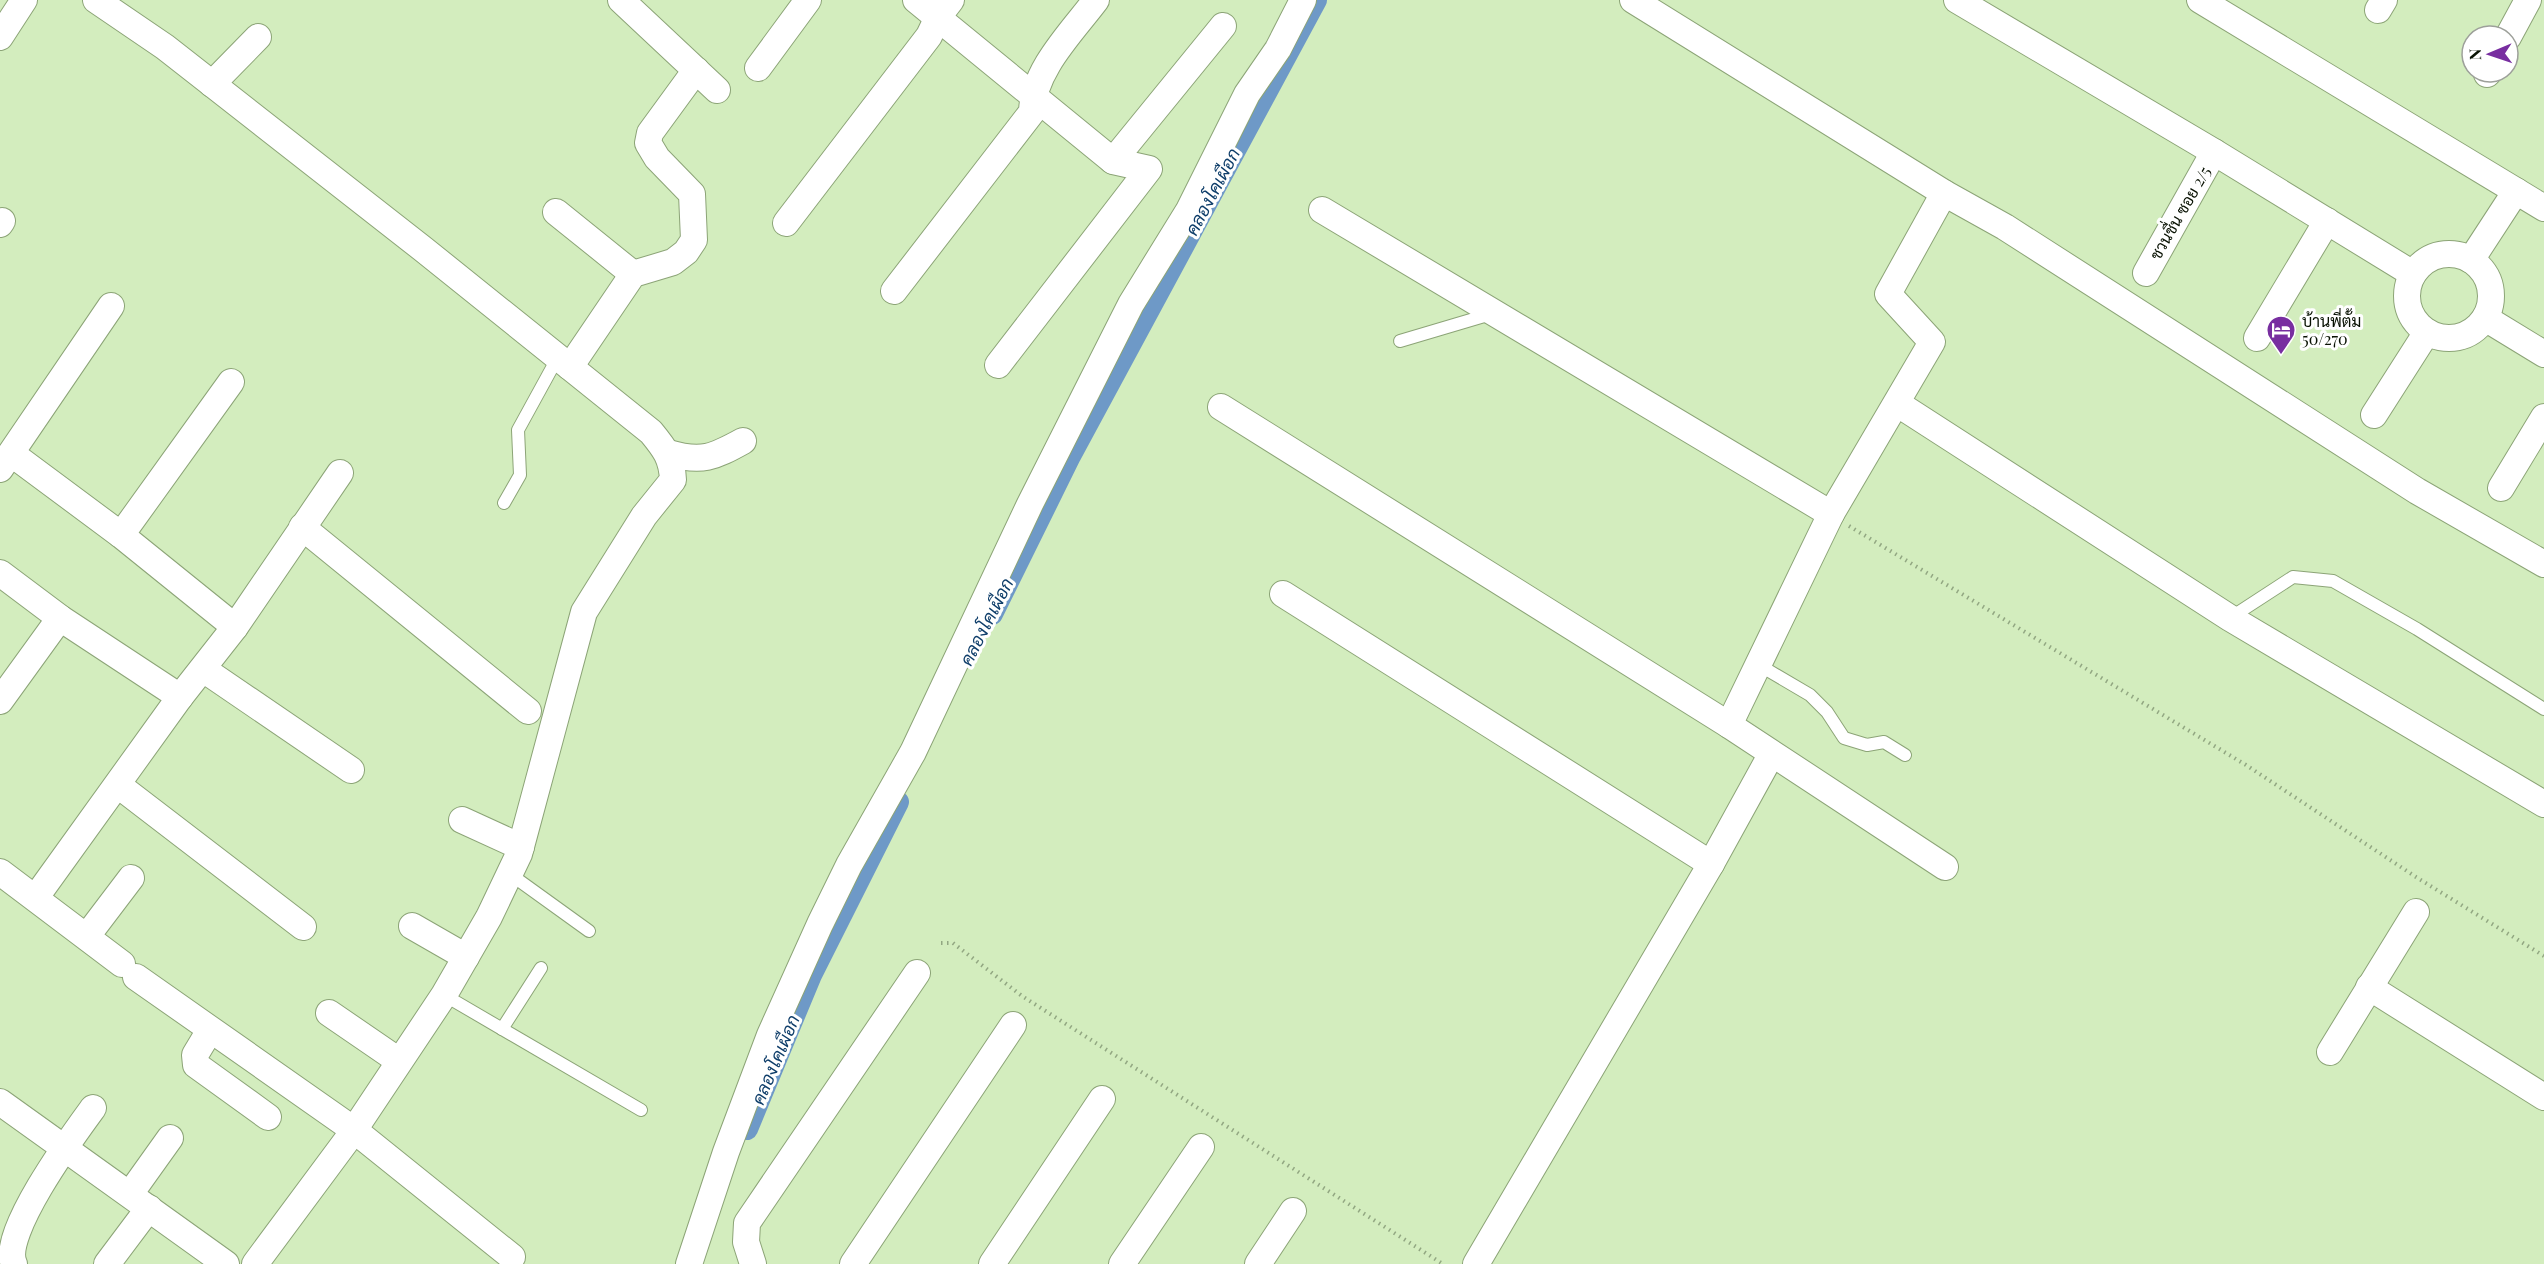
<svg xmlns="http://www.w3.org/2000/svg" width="2544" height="1264" font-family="'Playfair Display',Sarabun,serif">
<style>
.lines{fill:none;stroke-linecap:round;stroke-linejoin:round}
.canal{stroke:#6e99c7;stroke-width:22}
.lane-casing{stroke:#8ca477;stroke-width:14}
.street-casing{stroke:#8ca477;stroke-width:28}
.path{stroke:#92a782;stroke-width:4;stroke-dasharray:1.5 4.5;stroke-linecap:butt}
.lane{stroke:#fff;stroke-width:12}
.street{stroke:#fff;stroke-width:26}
.labels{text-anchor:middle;stroke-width:6;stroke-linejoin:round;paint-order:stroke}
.street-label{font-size:16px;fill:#091203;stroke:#fff}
.poi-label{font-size:16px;fill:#091203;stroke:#fff;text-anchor:start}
.water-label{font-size:18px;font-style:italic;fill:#0f3e6a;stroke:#fff}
</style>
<rect width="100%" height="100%" fill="#d3edbe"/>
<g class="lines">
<!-- canal -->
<g class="canal">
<polyline points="992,614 1070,456 1316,0"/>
<polyline points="747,1129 811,975 898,802"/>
</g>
<!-- lane casing -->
<g class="lane-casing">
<g id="lane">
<polyline points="1400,341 1491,314"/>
<polyline points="504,503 520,475 518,430 558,357"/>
<polyline points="2230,618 2293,577 2333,581 2417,629 2544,709"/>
<polyline points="1759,665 1810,695 1827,712 1844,738 1867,745 1884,742 1905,755"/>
<polyline points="510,874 589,931"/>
<polyline points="444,995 641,1110"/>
<polyline points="502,1029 541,968"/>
</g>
</g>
<!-- street casing -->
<g class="street-casing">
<g id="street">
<path d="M 96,0 L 165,47 L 423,249 L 651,432 C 665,449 672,458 673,480 L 644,516 L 584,612 L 519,854 L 489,917 L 444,995 L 350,1136 L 255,1264"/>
<polyline points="621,0 717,90"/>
<polyline points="916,0 1113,161 1149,169 998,365"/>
<polyline points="1633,0 1944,193 2005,227 2417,491 2544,564"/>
<polyline points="1957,0 2214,152 2413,274"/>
<polyline points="2200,0 2544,208"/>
<polyline points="2378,10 2384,0"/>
<polyline points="0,37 24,0"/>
<polyline points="2508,37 2528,0"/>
<polyline points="758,68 808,0"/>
<polyline points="2487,74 2489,72"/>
<polyline points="212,84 258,37"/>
<polyline points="1113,161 1223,26"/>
<polyline points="1322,210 1831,514"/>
<polyline points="556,212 633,274"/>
<polyline points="786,223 929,36 938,17 951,0"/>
<polyline points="0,224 2,221"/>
<circle cx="2449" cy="296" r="42"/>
<polyline points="2471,260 2516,191"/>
<polyline points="2146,273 2214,152"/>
<path d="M 894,291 L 1032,112 C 1033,70 1072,32 1096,0"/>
<polyline points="2485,318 2544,354"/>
<polyline points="2257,338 2327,221"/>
<polyline points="570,367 633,274 673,262 686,252 694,240 692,194 657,158 648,143 650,133 696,70"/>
<polyline points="1898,404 2230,618 2544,804"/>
<polyline points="1221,407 1729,725 1945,867"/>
<polyline points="2374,415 2427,332"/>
<path d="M 668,453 C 702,463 714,457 743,441"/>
<polyline points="12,454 121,535 235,627"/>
<polyline points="0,469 111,306"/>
<polyline points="2501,488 2544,417"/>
<polyline points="302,527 528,711"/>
<polyline points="121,535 231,382"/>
<polyline points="0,573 60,618 180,697"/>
<polyline points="1283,594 1711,864"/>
<polyline points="203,669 351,770"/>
<polyline points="0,701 60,618"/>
<polyline points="1729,725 1831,514 1932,342 1888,294 1944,193"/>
<polyline points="118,785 303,927"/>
<polyline points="462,820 521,847"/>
<polyline points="0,872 122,964"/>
<polyline points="36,897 180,697 235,627 340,473"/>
<polyline points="412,926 466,957"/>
<polyline points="87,936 131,878"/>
<polyline points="136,977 354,1130 512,1257"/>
<polyline points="2369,987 2544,1097"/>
<polyline points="329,1013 399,1061"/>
<polyline points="210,1030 195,1055 196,1065 268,1117"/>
<polyline points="2330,1052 2416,912"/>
<polyline points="0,1102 226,1264"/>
<polyline points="130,1194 170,1138"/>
<path d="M 14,1264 C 0,1234 74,1134 93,1108"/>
<polyline points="107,1264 149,1208"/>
<polyline points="689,1264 726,1152 770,1035 820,924 849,865 913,752 1030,504 1131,304 1189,210 1247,94 1278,49 1303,0"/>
<polyline points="753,1264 746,1242 747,1223 917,973"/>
<polyline points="853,1264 1013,1025"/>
<polyline points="992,1264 1102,1099"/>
<polyline points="1122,1264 1201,1147"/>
<polyline points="1258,1264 1293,1211"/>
<polyline points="1476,1264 1711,864 1771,755"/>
</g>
</g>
<!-- path -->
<g class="path">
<polyline points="1849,526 2246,765 2416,877 2544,956"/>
<polyline points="941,943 953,943 1022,996 1443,1264"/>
</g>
<!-- lane -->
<use href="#lane" class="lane"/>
<!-- street -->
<use href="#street" class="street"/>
</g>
<!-- icons -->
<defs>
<g id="hotel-pin" transform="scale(1.5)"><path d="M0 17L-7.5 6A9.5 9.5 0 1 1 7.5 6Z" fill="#782ea0" stroke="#fff"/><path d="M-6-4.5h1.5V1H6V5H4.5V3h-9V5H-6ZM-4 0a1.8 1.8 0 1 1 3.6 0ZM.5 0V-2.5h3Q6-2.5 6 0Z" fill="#fff"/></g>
</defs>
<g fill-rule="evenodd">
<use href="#hotel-pin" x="2281" y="330"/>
</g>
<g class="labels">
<!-- street labels -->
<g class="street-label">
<text transform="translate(2180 213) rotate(-60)" y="6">ชวนชื่น ซอย 2/5</text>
</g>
<!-- poi labels -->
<g class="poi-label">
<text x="2302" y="327">บ้านพี่ตั้ม<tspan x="2302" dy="18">50/270</tspan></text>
</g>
<!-- water labels -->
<g class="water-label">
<text transform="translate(1213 192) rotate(-62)" y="6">คลองโคเผือก</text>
<text transform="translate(987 622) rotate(-63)" y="6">คลองโคเผือก</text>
<text transform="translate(776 1060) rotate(-67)" y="6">คลองโคเผือก</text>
</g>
</g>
<!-- north arrow -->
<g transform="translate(2490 54) rotate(268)"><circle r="28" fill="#ffffff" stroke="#9da09a" stroke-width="1.5"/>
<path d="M0-4.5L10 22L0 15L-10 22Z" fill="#782ea0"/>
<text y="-9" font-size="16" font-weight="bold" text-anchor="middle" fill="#091203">N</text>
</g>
</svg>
